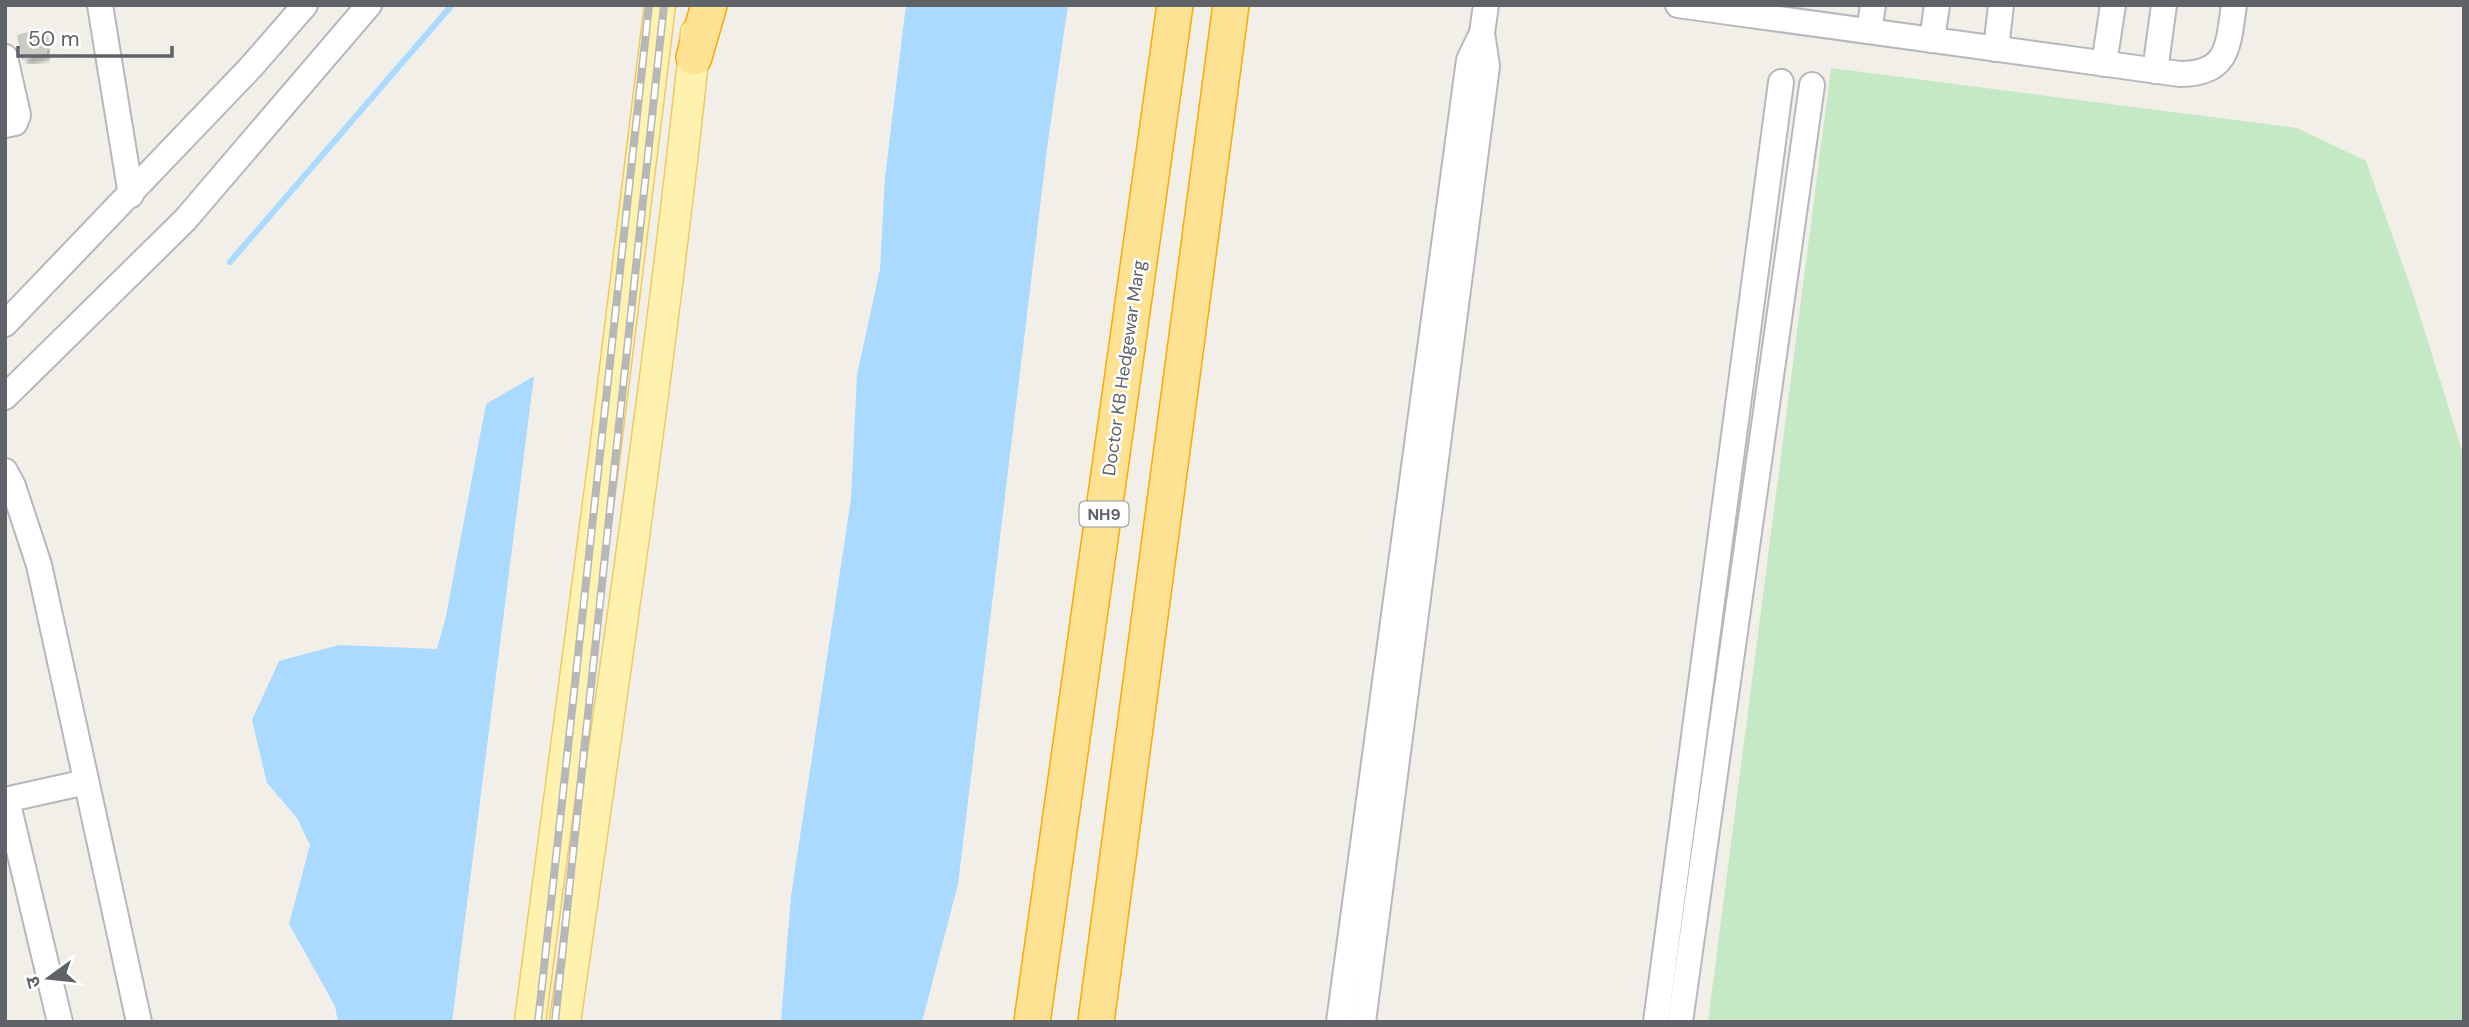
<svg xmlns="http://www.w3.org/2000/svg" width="2469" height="1027" font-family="'DM Sans','Noto Sans Devanagari',sans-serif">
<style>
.green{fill:#c5e8c5}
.water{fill:#aadaff}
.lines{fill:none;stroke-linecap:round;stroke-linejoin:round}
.stream{stroke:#aadaff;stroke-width:6}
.building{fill:#cccac5;filter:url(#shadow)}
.minor-casing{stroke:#b5b8bc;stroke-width:28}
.major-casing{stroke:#f2c960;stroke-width:33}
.highway-casing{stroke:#f9ab00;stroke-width:38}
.minor{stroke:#fff;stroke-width:24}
.major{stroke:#fff2af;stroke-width:30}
.highway{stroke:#fde293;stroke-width:35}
.rail-casing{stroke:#b6b7b8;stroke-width:8}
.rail{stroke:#fff;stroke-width:5;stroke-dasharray:16;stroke-linecap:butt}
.labels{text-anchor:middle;stroke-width:5;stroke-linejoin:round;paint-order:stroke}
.shield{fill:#fff;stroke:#8f9295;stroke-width:2}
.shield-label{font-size:16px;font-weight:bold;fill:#5f6368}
.street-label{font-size:18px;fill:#5f6368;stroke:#fff}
</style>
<defs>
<filter id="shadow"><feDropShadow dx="6" dy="6" stdDeviation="2" flood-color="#0004"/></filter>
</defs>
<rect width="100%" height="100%" fill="#f1efe8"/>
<!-- green -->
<polygon class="green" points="1831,68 2297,128 2366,161 2413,294 2464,457 2464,1022 1708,1022"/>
<!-- water -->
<g class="water">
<polygon points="906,5 1068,5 1048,141 958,884 922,1022 781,1022 791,896 851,499 857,375 880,269 885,177"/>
<polygon points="534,376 452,1022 338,1022 335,1006 289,924 310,845 297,818 267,783 252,720 279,661 339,645 437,649 446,616 486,404"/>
</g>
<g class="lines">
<!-- stream -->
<polyline class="stream" points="230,262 452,5"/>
</g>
<!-- building -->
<polygon class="building" points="41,29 47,53 22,60 17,35"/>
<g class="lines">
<!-- minor casing -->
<g class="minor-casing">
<g id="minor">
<polyline points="100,5 131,195"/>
<path d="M 1678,5 L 2180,74 C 2229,74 2228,46 2234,5"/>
<polyline points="1869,31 1873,5"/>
<polyline points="1932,40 1937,5"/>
<polyline points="1996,49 2001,5"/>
<polyline points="5,57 18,115 15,123 5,125"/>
<polyline points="2104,64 2113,5"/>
<polyline points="2155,71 2164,5"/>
<polyline points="5,324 251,67 305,5"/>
<polyline points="5,397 185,220 369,5"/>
<polyline points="5,471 13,486 39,565 139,1022"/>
<polyline points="5,800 86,782"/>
<polyline points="7,800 60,1022"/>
<polyline points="1339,1022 1469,60 1482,33 1486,5"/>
<polyline points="1363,1022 1487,66 1482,33"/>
<polyline points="1656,1022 1781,82"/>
<polyline points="1680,1022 1812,85"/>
</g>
</g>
<!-- major casing -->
<g class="major-casing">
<g id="major">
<polyline points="530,1022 604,459 660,5"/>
<path d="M 565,1022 C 612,693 661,364 696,33"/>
</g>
</g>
<!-- highway casing -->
<g class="highway-casing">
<g id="highway">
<polyline points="694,57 709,5"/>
<polyline points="1032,1022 1175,5"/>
<polyline points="1096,1022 1231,5"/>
</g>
</g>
<!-- minor -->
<use href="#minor" class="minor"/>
<!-- major -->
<use href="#major" class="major"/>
<!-- highway -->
<use href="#highway" class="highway"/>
<!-- rail casing -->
<g class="rail-casing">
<g id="rail">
<polyline points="538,1022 649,5"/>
<polyline points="555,1022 664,5"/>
</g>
</g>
<!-- rail -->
<use href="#rail" class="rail"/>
</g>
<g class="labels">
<!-- shield labels -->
<rect class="shield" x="1079.5" y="501.5" width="49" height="25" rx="5"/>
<g class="shield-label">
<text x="1104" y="520">NH9</text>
</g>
<!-- street labels -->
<g class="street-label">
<text transform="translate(1124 368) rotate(-82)" y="6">Doctor KB Hedgewar Marg</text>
</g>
</g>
<!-- border -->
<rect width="2469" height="1027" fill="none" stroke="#5f6368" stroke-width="14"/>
<!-- north arrow -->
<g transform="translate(49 978) rotate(255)" stroke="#ffffff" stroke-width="5" paint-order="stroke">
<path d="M0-5L12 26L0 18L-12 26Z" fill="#5f6368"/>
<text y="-10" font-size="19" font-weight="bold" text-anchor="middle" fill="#5f6368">उ</text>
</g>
<!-- scale -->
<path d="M18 46v10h154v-10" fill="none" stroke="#5f6368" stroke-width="3.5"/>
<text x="28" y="46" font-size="21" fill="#5f6368" stroke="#ffffff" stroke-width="5" paint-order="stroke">50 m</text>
</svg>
